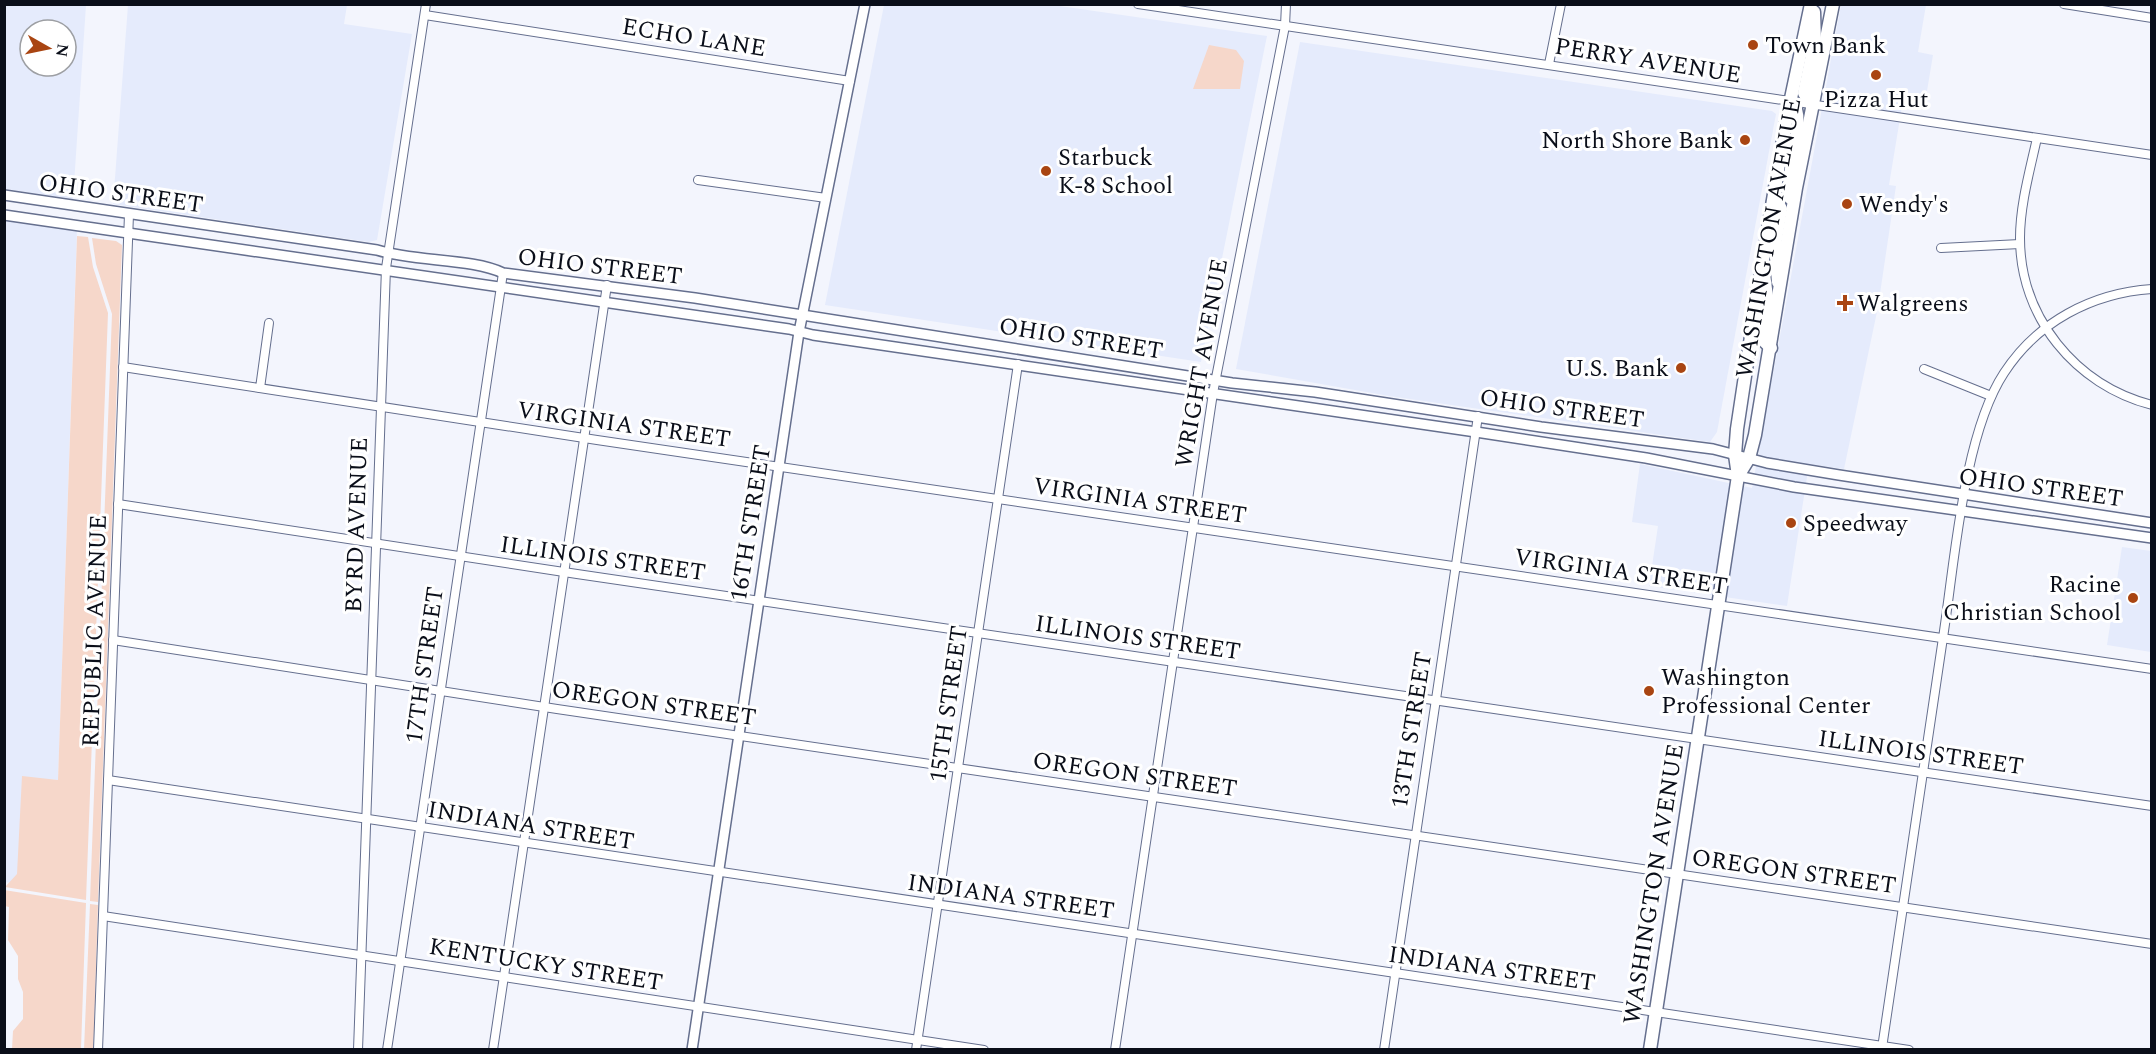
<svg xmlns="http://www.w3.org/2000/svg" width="2156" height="1054" font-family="Spectral,serif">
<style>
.built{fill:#e5ebfc;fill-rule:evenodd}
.green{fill:#f6d7ca}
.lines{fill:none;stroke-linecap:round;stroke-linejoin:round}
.minor-casing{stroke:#656f8e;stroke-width:10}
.tertiary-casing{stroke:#656f8e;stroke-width:12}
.primary-casing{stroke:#656f8e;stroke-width:15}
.minor{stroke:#fff;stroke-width:8}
.tertiary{stroke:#fff;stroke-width:9}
.primary{stroke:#fff;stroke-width:12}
.poi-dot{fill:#a94512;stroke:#fff;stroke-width:2}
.labels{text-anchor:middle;stroke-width:6;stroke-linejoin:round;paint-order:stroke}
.street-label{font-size:24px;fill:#0a0e19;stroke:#fff}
.poi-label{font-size:24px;fill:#0a0e19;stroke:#fff;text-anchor:start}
</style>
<rect width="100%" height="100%" fill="#f3f5fd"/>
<!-- built -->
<g class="built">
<path d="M 4,5 L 86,5 L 73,199 L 5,189 ZM 30,30 L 66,30 L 66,66 L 30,66 Z"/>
<polygon points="128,5 347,5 344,24 412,34 377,240 369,242 113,204"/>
<polygon points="884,5 1053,5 1267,36 1201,362 825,305"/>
<polygon points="1841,5 1926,5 1918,52 1933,55 1926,97 1904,94 1889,185 1896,186 1878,307 1844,469 1809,464 1787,606 1649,586 1658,526 1632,522 1640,464 1752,488"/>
<polygon points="1300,42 1772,111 1776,114 1717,432 1710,442 1389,396 1236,369"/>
<polygon points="4,220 77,230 58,780 45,779 45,889 5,882"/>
<polygon points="2122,547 2151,551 2151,652 2107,645"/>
</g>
<!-- green -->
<g class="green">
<polygon points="1209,45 1236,50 1244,61 1240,89 1193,89"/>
<polygon points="77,236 88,237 93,267 108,313 86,900 5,887 17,874 22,776 58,780"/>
<polygon points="92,238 116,241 122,245 98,902 90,901 112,314 96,264"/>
<polygon points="4,890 86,903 81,1049 12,1049 13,1031 23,1019 23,992 18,979 18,956 8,940 9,907 5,906"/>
<polygon points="90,904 98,905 94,1030 93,1049 84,1050"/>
</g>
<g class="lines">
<!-- minor casing -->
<g class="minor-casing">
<g id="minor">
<polyline points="1138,4 2152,155"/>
<polyline points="2064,4 2152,18"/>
<polyline points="425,15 850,81"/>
<polyline points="1549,64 1561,4"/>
<path d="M 2037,138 C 2030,170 2020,205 2020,238 C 2020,317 2075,385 2152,405"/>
<polyline points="698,180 826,198"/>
<polyline points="1941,248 2020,244"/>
<polyline points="123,367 597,440 2152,669"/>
<polyline points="1924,369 1991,396"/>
<polyline points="260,388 269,323"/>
<polyline points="118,504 577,574 2152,806"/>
<polyline points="113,640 557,709 2152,944"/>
<polyline points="108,780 1909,1050"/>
<polyline points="103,916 984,1050"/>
<path d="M 1882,1048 C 1903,909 1924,770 1944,631 C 1955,558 1964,434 2004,373 C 2037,322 2092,293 2152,289"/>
<polyline points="98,1050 129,214"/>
<polyline points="358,1050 386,268 426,4"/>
<polyline points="387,1050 503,273"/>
<polyline points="493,1050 607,285"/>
<polyline points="916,1050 1018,364"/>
<polyline points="1115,1050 1213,393 1285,26 1286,4"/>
<polyline points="1384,1050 1478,416"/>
</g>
</g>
<!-- tertiary casing -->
<g class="tertiary-casing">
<g id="tertiary">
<path d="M 4,195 L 377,250 C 415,262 472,258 503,273 L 695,298 L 1232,383 L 1315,392 L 1541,427 L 1713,449 L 1767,463 L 1839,475 L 2152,523"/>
<polyline points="4,215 789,329 813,335 1476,432 1646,458 1794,487 2152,538"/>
<polyline points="692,1050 799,332 865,4"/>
</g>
</g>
<!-- primary casing -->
<g class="primary-casing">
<g id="primary">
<polyline points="1811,104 1804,93 1815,41 1814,12"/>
<path d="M 1790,198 C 1784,172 1809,119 1791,100"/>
<polyline points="1773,202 1778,203 1781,209 1775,245 1778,282"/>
<polyline points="1764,274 1768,304 1764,334 1764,341 1771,348"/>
<polyline points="1738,476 1749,458 1755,435 1796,188 1833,4"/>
<polyline points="1650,1050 1738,476 1735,455 1737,429 1758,290 1786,122 1811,4"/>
</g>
</g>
<!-- minor -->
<use href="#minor" class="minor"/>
<!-- tertiary -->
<use href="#tertiary" class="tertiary"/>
<!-- primary -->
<use href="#primary" class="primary"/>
</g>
<!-- markers -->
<g class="poi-dot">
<circle cx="1753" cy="45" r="6"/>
<circle cx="1876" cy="75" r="6"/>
<circle cx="1745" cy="140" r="6"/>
<circle cx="1046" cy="171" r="6"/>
<circle cx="1847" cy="204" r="6"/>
<path d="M1842 294h6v6h6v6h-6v6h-6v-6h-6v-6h6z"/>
<circle cx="1681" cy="368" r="6"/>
<circle cx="1791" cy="523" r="6"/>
<circle cx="2133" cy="598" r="6"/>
<circle cx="1649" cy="691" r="6"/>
</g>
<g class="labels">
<!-- street labels -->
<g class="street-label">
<text transform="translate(694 37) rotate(9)" y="8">ECHO LANE</text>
<text transform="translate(1648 60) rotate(9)" y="8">PERRY AVENUE</text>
<text transform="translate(121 193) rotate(8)" y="8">OHIO STREET</text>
<text transform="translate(1768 238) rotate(-80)" y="8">WASHINGTON AVENUE</text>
<text transform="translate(600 266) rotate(7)" y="8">OHIO STREET</text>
<text transform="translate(1081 338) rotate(9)" y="8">OHIO STREET</text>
<text transform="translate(1201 363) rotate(-80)" y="8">WRIGHT AVENUE</text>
<text transform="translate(1562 408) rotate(8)" y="8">OHIO STREET</text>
<text transform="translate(624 424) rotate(8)" y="8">VIRGINIA STREET</text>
<text transform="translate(2041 487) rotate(8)" y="8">OHIO STREET</text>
<text transform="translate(1140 500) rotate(8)" y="8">VIRGINIA STREET</text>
<text transform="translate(750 523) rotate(-81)" y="8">16TH STREET</text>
<text transform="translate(356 525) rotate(-88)" y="8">BYRD AVENUE</text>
<text transform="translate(603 558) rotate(8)" y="8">ILLINOIS STREET</text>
<text transform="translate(1621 571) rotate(8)" y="8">VIRGINIA STREET</text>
<text transform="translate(94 631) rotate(-88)" y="8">REPUBLIC AVENUE</text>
<text transform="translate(1138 637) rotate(8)" y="8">ILLINOIS STREET</text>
<text transform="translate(424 665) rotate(-82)" y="8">17TH STREET</text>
<text transform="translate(654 703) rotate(8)" y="8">OREGON STREET</text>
<text transform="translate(948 704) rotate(-82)" y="8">15TH STREET</text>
<text transform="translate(1411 730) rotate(-81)" y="8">13TH STREET</text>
<text transform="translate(1921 752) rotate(8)" y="8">ILLINOIS STREET</text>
<text transform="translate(1135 774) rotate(8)" y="8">OREGON STREET</text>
<text transform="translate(531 825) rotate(9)" y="8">INDIANA STREET</text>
<text transform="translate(1794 871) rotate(8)" y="8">OREGON STREET</text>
<text transform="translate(1653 884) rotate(-81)" y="8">WASHINGTON AVENUE</text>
<text transform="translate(1011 896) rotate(8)" y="8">INDIANA STREET</text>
<text transform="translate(546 964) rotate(9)" y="8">KENTUCKY STREET</text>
<text transform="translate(1492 968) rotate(8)" y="8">INDIANA STREET</text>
</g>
<!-- poi labels -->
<g class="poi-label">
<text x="1765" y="53">Town Bank</text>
<text x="1876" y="107" text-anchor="middle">Pizza Hut</text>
<text x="1733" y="148" text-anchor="end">North Shore Bank</text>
<text x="1058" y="165">Starbuck<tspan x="1058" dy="28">K-8 School</tspan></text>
<text x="1859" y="212">Wendy's</text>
<text x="1857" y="311">Walgreens</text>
<text x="1669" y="376" text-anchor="end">U.S. Bank</text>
<text x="1803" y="531">Speedway</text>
<text x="2121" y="592" text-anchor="end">Racine<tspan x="2121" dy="28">Christian School</tspan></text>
<text x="1661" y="685">Washington<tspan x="1661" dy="28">Professional Center</tspan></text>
</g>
</g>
<!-- border -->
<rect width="2156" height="1054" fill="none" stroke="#0a0e19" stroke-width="12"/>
<!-- north arrow -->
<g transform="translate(48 48) rotate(99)"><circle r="28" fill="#ffffff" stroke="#9d9fa3" stroke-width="1.5"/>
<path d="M0-4.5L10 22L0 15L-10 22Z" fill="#a94512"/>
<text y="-9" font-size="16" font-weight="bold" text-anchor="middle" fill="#0a0e19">N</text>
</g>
</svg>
